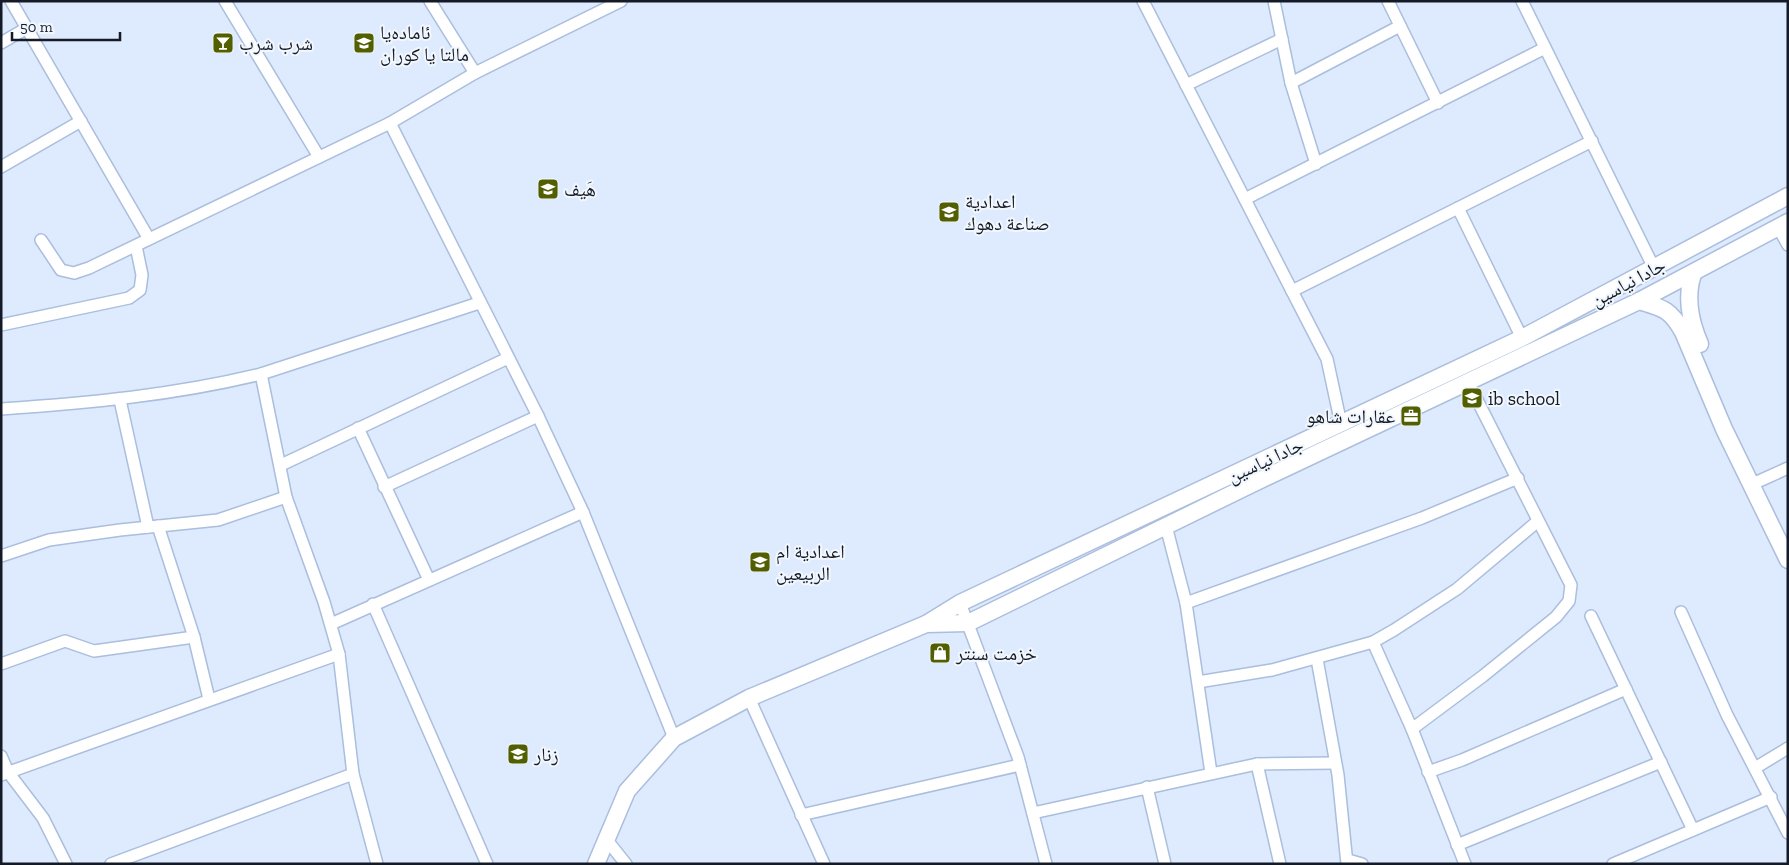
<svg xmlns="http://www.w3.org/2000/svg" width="1789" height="865" font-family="'Zilla Slab','Noto Naskh Arabic',serif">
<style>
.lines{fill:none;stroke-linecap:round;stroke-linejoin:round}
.street-casing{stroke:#aabedd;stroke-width:14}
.secondary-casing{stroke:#aabedd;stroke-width:19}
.street{stroke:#fff;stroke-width:11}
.secondary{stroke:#fff;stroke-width:16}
.labels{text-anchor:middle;stroke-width:4;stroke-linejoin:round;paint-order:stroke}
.poi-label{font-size:19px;fill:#141b27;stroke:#f2f7fd;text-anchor:start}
.street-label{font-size:19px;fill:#141b27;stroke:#f2f7fd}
</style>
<rect width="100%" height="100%" fill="#deeafe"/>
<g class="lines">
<!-- street casing -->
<g class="street-casing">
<g id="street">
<polyline points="11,1 149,239"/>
<polyline points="225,1 319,157"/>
<polyline points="430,1 475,73"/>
<polyline points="1143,1 1327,359 1341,424"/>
<polyline points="1274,1 1291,83 1316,164"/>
<polyline points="1388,1 1438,103"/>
<polyline points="1522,1 1654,268"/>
<polyline points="1,43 27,28"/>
<polyline points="1291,83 1400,26"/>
<polyline points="1186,85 1282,39"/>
<polyline points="390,123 538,416 583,512 674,738"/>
<polyline points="1,167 81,121"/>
<polyline points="1245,199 1545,48"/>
<polyline points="1458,208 1522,338"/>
<polyline points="1779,229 1788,245"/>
<polyline points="41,240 61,270 74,273 89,268 390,123 475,73 621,1"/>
<polyline points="1292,291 1592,141"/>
<polyline points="1,325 129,298 140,290 142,275 136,246"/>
<polyline points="261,374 286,497 324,602 339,654 353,774 377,864"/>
<polyline points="120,400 148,527"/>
<path d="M 1,409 C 89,403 175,395 261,374 L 479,303"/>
<polyline points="358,428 429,580"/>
<polyline points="281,465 508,358"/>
<polyline points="1757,482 1788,468"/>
<polyline points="384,487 538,416"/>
<polyline points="158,526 194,637 209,699"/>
<polyline points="1166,526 1186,603 1211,773"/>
<polyline points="1,556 49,540 120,530 218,520 286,497"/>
<polyline points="960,603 1018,757 1046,864"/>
<polyline points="1186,603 1422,518 1518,478"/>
<polyline points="373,604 487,864"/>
<polyline points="1681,612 1727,715 1788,833"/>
<polyline points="1591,616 1693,830"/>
<polyline points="331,624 583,512"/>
<polyline points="1373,642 1412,729 1465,864"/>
<polyline points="1317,659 1338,775 1347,864"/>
<polyline points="1,664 65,641 94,651 194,637"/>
<polyline points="1198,682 1272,670 1373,642 1394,630 1457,589 1538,521"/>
<polyline points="749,698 824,864"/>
<polyline points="1412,729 1483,676 1556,617 1569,601 1571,585 1468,382"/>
<polyline points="1,756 8,772 43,818 66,864"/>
<polyline points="1257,764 1280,864"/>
<polyline points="1755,768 1788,748"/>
<polyline points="1428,772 1462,760 1626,689"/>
<polyline points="1,775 339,654"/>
<polyline points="1147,787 1165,864"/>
<polyline points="1033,813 1257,764 1335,763"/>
<polyline points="801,815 1020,765"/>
<polyline points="606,839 626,864"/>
<polyline points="1457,845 1661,762"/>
<polyline points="1348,860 1362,864"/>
<polyline points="111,864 353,774"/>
<polyline points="1613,864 1771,797"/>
</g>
</g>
<!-- secondary casing -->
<g class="secondary-casing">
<g id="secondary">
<path d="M 1693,274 C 1685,298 1690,321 1700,344"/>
<path d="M 1639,301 C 1663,308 1670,309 1683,332 L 1724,429 L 1788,560"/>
<polyline points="926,624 960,603 1522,338 1788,196"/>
<polyline points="596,864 627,791 674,738 749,698 926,624 968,623 1254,483 1639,301 1788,222"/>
</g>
</g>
<!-- street -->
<use href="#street" class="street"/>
<!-- secondary -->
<use href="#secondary" class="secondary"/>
</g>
<!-- icons -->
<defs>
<g id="bar-square" transform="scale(1.125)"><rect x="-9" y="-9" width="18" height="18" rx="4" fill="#515f00" stroke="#f2f7fd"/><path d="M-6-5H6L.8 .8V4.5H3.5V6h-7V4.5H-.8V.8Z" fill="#fff"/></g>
<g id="school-square" transform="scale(1.125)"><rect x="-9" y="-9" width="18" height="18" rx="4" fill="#515f00" stroke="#f2f7fd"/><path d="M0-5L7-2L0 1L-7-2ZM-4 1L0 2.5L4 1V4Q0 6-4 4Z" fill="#fff"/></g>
<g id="office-square" transform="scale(1.125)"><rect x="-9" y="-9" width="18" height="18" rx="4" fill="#515f00" stroke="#f2f7fd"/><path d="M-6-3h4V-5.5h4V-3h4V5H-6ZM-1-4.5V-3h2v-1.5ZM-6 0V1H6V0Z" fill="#fff"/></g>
<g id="shop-square" transform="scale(1.125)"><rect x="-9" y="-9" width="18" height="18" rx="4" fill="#515f00" stroke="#f2f7fd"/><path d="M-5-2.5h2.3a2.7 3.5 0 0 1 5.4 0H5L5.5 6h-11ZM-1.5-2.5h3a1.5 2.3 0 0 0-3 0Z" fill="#fff"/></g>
</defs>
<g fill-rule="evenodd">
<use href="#bar-square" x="223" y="43"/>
<use href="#school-square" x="364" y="43"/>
<use href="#school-square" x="548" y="189"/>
<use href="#school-square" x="949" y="212"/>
<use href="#school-square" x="1472" y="398"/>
<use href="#office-square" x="1411" y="416"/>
<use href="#school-square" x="760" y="562"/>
<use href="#shop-square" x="940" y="653"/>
<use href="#school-square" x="518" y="754"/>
</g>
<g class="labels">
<!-- poi labels -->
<g class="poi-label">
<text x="380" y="39">ئامادەيا<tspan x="380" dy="22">مالتا يا كوران</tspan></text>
<text x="239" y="50">شرب شرب</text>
<text x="564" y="196">هَيف</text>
<text x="965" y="208">اعدادية<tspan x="965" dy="22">صناعة دهوك</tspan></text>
<text x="1488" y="405">ib school</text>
<text x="1395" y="423" text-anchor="end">عقارات شاهو</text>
<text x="776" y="558">اعدادية ام<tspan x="776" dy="22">الربيعين</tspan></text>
<text x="956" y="660">خزمت سنتر</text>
<text x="534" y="761">زنار</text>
</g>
<!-- street labels -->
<g class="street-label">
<text transform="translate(1628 282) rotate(-28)" y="7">جادا نیاسین</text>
<text transform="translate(1265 460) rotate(-25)" y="7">جادا نیاسین</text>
</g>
</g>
<!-- border -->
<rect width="1789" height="865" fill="none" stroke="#141b27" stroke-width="5"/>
<!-- scale -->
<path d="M12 32v8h108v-8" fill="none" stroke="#141b27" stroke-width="2.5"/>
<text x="20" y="32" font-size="15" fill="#141b27" stroke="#f2f7fd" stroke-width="4" paint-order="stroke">50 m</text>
</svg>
